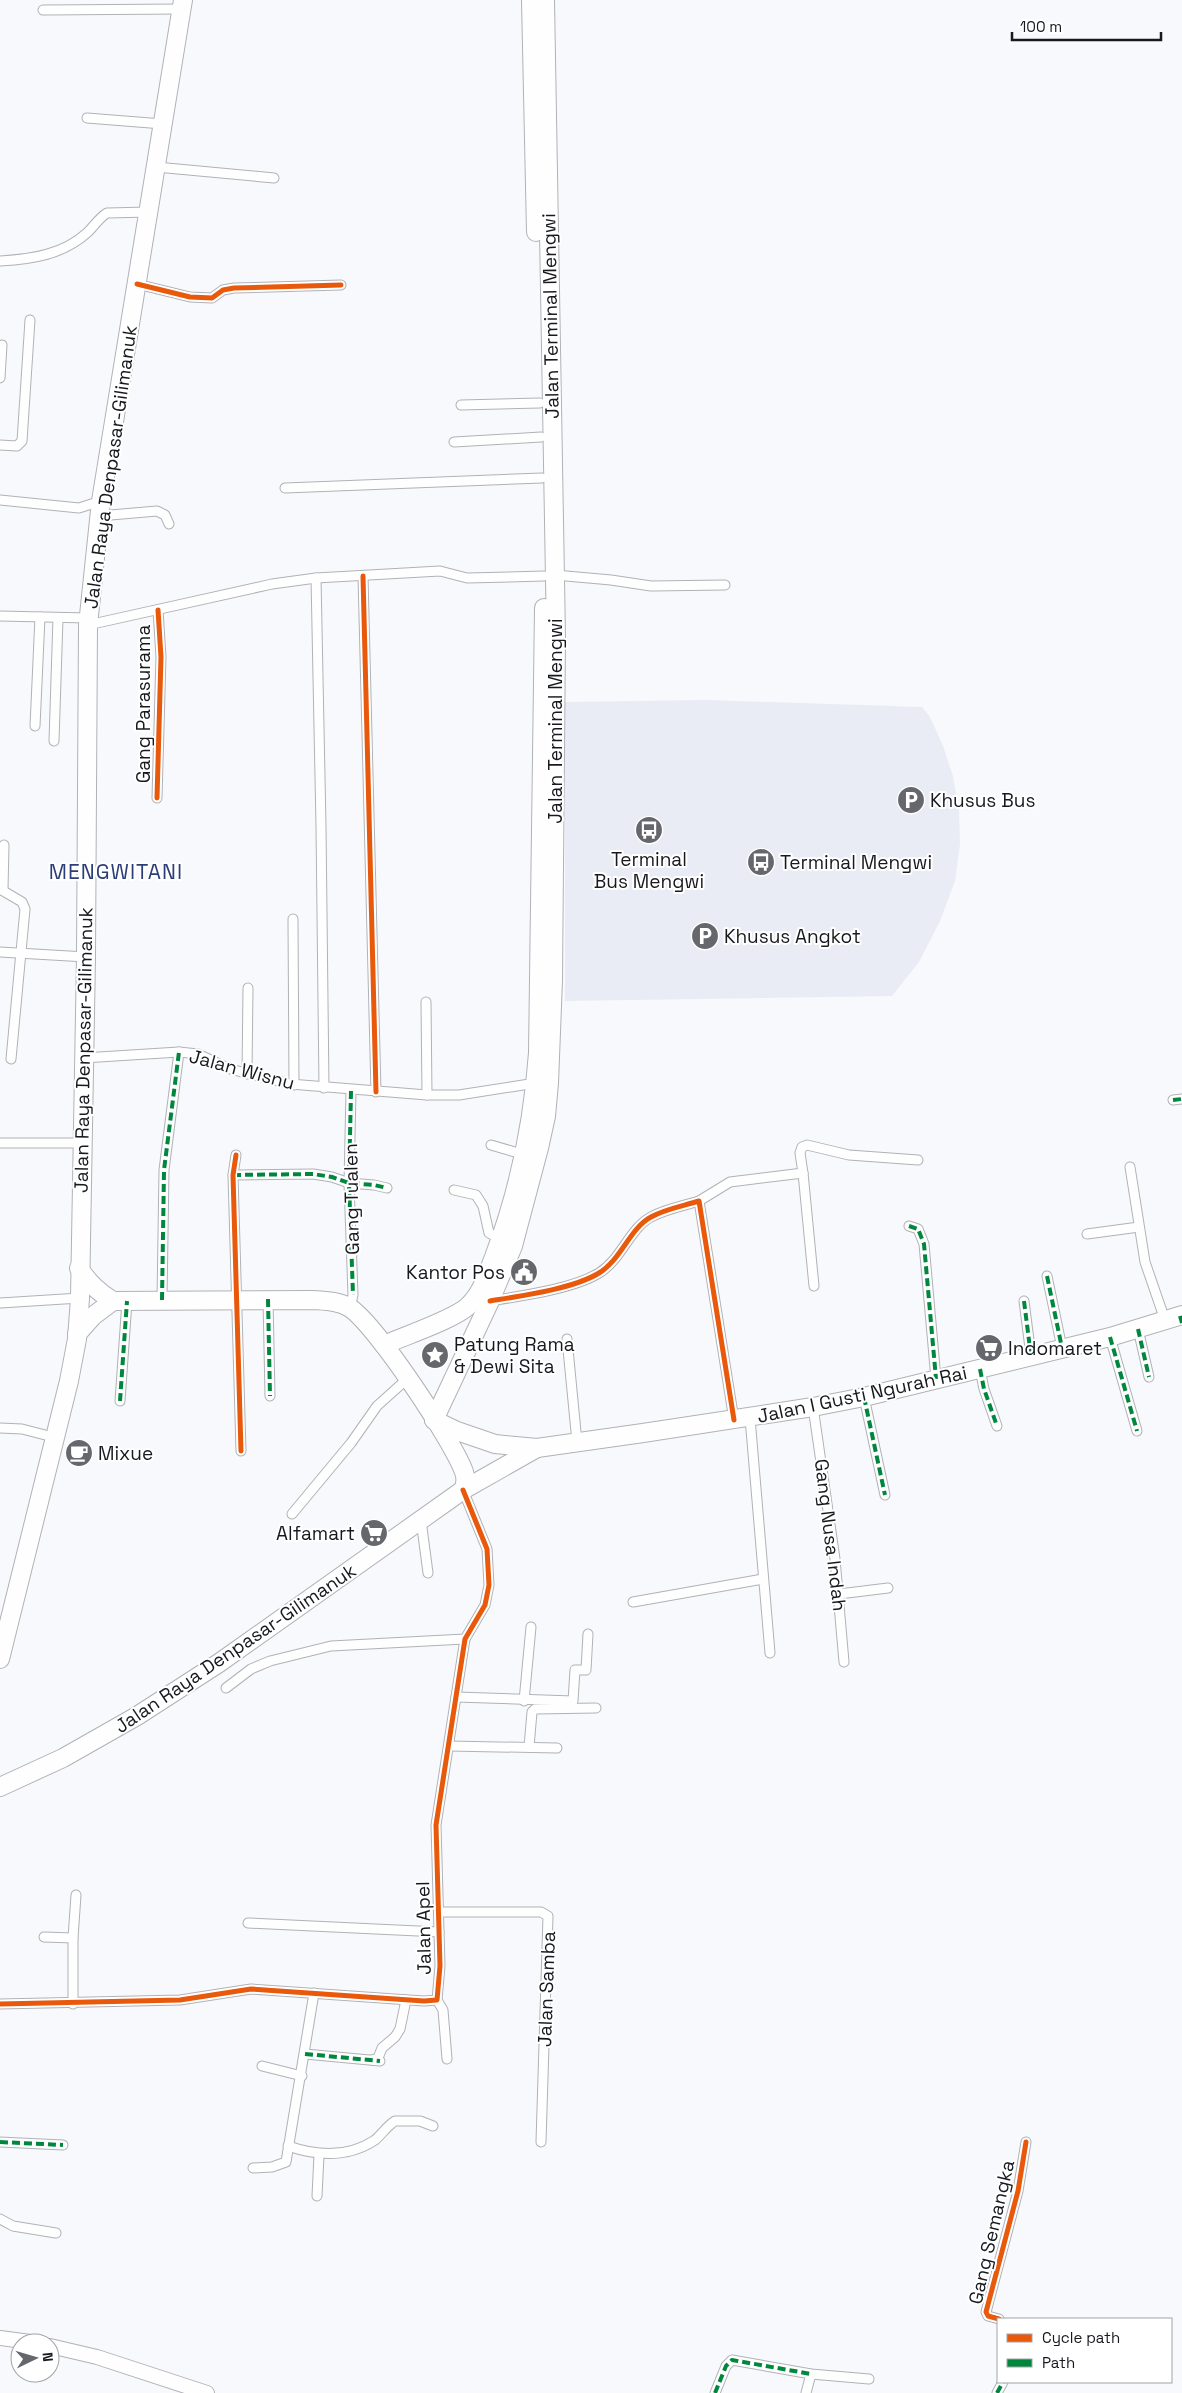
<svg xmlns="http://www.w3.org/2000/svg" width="1182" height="2393" font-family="'Space Grotesk',sans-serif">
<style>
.built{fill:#e9ecf4}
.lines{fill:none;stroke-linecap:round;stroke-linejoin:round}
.street-casing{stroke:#b1b2b6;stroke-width:11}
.secondary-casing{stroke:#b1b2b6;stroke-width:16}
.highway-casing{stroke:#b1b2b6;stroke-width:20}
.street{stroke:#fefeff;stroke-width:9}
.secondary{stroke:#fefeff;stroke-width:14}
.highway{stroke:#fefeff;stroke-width:18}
.quiet{stroke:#00873e;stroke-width:4;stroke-dasharray:8 4;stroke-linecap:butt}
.cycleway-casing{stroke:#fff;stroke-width:8}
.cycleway{stroke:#e8590c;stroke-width:5}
.labels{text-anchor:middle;stroke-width:4;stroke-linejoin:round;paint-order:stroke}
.street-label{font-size:19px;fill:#17191e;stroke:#fff}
.poi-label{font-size:19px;fill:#17191e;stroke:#fff;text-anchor:start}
.quarter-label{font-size:21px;letter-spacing:1px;fill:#2d3e77;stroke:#fff}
</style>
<rect width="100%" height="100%" fill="#f7f9fc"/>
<!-- built -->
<polygon class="built" points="706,700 922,707 930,717 943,746 953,776 959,811 960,844 955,881 940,921 919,962 892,996 565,1001 565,702"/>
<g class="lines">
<!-- street casing -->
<g class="street-casing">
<g id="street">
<polyline points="43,10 182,9"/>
<polyline points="87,118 163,124"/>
<polyline points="156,167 274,178"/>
<path d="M 0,261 C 32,259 63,255 88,232 C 94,226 99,218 107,213 L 149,212"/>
<polyline points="137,284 190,297 212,298 223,290 234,288 341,285"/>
<polyline points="0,378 2,345"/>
<polyline points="461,405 540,403"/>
<polyline points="454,442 541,437"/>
<polyline points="0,445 17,446 22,441 30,320"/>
<polyline points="285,488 542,478"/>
<polyline points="0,500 79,508 101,501"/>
<polyline points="99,516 157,511 165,515 169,524"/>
<polyline points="555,575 611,580 651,586 725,585"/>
<polyline points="363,576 376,1092"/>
<polyline points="316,578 321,826 324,1088"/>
<polyline points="0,616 88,618"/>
<polyline points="88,625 272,584 316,578 440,571 467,578 544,576"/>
<polyline points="35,726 40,617"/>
<polyline points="54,741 58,618"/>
<polyline points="157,798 161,657 158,610"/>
<polyline points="0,889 22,902 25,909 11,1059"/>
<polyline points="3,890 4,845"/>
<polyline points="293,919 294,1085"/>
<polyline points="0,952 86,957"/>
<polyline points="426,1002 427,1095"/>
<polyline points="83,1058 179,1052 198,1054 230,1069 290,1084 427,1095 459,1095 536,1083"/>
<polyline points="247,1074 248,988"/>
<polyline points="1173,1100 1182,1099"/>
<polyline points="0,1143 82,1143"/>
<polyline points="491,1145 525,1155"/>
<polyline points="236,1155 233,1175 241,1451"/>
<polyline points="1130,1167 1145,1262 1165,1320"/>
<polyline points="803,1173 814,1286"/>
<polyline points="233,1175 313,1174 332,1177 349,1183 374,1185 387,1188"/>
<polyline points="454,1190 476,1195 483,1206 489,1233 502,1240"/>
<polyline points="699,1201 730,1182 803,1173 800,1153 802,1147 807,1145 849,1155 918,1160"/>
<polyline points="909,1226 918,1229 924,1244 936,1379"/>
<polyline points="1087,1234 1139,1227"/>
<polyline points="1047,1276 1062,1348"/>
<polyline points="268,1299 270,1396"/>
<polyline points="162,1300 164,1170 179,1052"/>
<path d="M 490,1301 C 521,1296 573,1289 599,1273 C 621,1260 630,1228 651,1217 C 665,1209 683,1206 699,1201 L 734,1420"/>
<polyline points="1024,1301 1031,1356"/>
<polyline points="0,1303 80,1298"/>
<polyline points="350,1308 353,1295 349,1183 351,1091"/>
<polyline points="1138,1329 1149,1377"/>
<polyline points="1110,1337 1137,1431"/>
<polyline points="567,1339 577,1442"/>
<polyline points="980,1369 984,1389 997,1426"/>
<polyline points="864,1397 885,1495"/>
<polyline points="120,1401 127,1301"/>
<polyline points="813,1407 835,1559 844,1662"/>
<polyline points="750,1418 770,1653"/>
<polyline points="0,1428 22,1429 53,1437"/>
<polyline points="292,1514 351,1443 377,1406 407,1379"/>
<polyline points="421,1520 428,1573"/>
<polyline points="839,1594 888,1588"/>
<polyline points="633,1602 763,1579"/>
<polyline points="226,1688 251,1669 270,1661 331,1646 465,1639"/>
<polyline points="456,1697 573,1701 575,1670 586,1670 588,1634"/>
<polyline points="524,1701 531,1627"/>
<polyline points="449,1746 557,1748"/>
<polyline points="529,1747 532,1712 535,1709 596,1708"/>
<polyline points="439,1912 541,1912 548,1916 541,2142"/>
<polyline points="248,1923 439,1932"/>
<polyline points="44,1937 73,1938"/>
<polyline points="437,2000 443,2010 447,2059"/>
<polyline points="0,2004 180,2000 251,1989 424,2001 437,2000 440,1966 436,1825 465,1639 485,1605 489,1585 487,1549 463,1490"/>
<polyline points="73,2004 73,1938 76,1895"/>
<polyline points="305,2054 380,2061"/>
<polyline points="372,2060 378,2058 382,2048 395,2037 400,2029 406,2000"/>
<polyline points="262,2066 302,2076"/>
<polyline points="0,2142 63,2145"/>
<path d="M 288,2146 C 317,2156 348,2158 375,2140 C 382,2134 387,2126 395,2121 L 420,2121 L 433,2126"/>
<polyline points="253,2168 272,2167 286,2162 314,1993"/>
<polyline points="317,2196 319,2155"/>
<polyline points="0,2219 13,2226 56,2233"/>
<polyline points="999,2319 988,2316 986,2312 1018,2191 1026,2142"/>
<polyline points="715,2393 726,2366 732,2360 811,2374 869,2379"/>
<polyline points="806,2393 811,2374"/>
<polyline points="997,2393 1003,2382"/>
</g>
</g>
<!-- secondary casing -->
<g class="secondary-casing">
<g id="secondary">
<polyline points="0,2338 38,2343"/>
<polyline points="50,2346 97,2357 207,2393"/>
</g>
</g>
<!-- highway casing -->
<g class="highway-casing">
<g id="highway">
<polyline points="531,0 536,232"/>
<path d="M 79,1268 C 89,1283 98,1292 113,1301 L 313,1300 C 326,1301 339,1301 350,1308 C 376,1325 453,1441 464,1472 C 466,1478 466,1484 463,1490"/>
<polyline points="77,1334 93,1316 113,1301"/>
<path d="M 384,1345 C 404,1336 452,1320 467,1307 C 482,1294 487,1274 494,1257 C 519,1191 533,1123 538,1053 L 544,608"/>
<polyline points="434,1420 490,1301 513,1246 539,1148 546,1116 549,1083 553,980 556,637 545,0"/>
<polyline points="434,1420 457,1431 495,1444 537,1448 643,1433 813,1407 864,1397 1110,1337 1182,1315"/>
<polyline points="0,1659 69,1381 77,1339 80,1298 86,957 88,625 101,501 183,0"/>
<polyline points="0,1787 63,1758 137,1716 219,1663 463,1490 537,1448"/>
</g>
</g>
<!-- street -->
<use href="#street" class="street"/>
<!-- secondary -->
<use href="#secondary" class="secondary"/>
<!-- highway -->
<use href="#highway" class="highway"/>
<!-- quiet -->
<g class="quiet">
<polyline points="351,1091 349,1183 353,1295"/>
<polyline points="1173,1100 1182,1099"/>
<polyline points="233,1175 313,1174 332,1177 349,1183 374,1185 387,1188"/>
<polyline points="909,1226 918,1229 924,1244 936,1379"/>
<polyline points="1047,1276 1062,1348"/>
<polyline points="268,1299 270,1396"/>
<polyline points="162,1300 164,1170 179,1052"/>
<polyline points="1024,1301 1031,1356"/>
<polyline points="1180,1316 1182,1323"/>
<polyline points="1138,1329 1149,1377"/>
<polyline points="1110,1337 1137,1431"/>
<polyline points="980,1369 984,1389 997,1426"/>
<polyline points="864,1397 885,1495"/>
<polyline points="120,1401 127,1301"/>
<polyline points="305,2054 380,2061"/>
<polyline points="0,2142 63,2145"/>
<polyline points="715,2393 726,2366 732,2360 811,2374"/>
<polyline points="997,2393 1003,2382"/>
</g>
<!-- cycleway casing -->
<g class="cycleway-casing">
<g id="cycleway">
<polyline points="137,284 190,297 212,298 223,290 234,288 341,285"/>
<polyline points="363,576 376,1092"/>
<polyline points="157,798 161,657 158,610"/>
<polyline points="236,1155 233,1175 241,1451"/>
<path d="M 490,1301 C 521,1296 573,1289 599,1273 C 621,1260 630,1228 651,1217 C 665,1209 683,1206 699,1201 L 734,1420"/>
<polyline points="0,2004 180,2000 251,1989 424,2001 437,2000 440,1966 436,1825 465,1639 485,1605 489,1585 487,1549 463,1490"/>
<polyline points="999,2319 988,2316 986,2312 1018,2191 1026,2142"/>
</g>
</g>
<!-- cycleway -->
<use href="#cycleway" class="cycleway"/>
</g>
<!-- icons -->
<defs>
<g id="parking-disc" transform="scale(1.4375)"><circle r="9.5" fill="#65676c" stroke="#fff"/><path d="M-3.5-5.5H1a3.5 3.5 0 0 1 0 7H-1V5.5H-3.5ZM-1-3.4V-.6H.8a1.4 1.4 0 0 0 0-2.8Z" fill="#fff"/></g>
<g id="bus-disc" transform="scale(1.4375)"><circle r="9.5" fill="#65676c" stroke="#fff"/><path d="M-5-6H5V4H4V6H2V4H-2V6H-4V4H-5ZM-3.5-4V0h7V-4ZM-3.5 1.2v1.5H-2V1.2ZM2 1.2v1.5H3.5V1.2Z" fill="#fff"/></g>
<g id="civic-disc" transform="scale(1.4375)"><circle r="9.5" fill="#65676c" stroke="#fff"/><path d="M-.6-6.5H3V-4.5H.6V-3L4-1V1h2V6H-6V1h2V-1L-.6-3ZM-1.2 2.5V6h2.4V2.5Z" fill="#fff"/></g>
<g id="supermarket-disc" transform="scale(1.4375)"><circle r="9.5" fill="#65676c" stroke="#fff"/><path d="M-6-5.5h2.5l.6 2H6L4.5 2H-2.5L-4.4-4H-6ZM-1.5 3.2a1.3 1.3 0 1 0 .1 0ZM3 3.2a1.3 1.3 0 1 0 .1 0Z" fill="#fff"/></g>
<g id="sight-disc" transform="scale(1.4375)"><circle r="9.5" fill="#65676c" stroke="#fff"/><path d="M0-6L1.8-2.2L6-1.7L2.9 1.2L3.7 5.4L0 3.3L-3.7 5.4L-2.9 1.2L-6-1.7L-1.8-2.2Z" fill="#fff"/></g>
<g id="cafe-disc" transform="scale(1.4375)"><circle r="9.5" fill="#65676c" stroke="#fff"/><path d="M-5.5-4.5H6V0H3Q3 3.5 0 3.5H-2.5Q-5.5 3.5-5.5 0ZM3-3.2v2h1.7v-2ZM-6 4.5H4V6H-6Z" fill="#fff"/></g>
</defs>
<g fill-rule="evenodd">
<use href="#parking-disc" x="911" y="800"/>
<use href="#bus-disc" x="649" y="830"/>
<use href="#bus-disc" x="761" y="862"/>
<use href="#parking-disc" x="705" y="936"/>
<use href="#civic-disc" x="524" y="1272"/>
<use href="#supermarket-disc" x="989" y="1348"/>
<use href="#sight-disc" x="435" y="1355"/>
<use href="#cafe-disc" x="79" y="1453"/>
<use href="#supermarket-disc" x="374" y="1533"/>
</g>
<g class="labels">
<!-- street labels -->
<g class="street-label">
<text transform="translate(550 316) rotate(-91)" y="7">Jalan Terminal Mengwi</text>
<text transform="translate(110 467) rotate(-82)" y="7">Jalan Raya Denpasar-Gilimanuk</text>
<text transform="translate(143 704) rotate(-90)" y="7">Gang Parasurama</text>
<text transform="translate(555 721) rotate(-90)" y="7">Jalan Terminal Mengwi</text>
<text transform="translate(83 1050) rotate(-89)" y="7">Jalan Raya Denpasar-Gilimanuk</text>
<text transform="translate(242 1069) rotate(15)" y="7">Jalan Wisnu</text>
<text transform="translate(351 1199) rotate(-91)" y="7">Gang Tualen</text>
<text transform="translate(862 1394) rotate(-12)" y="7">Jalan I Gusti Ngurah Rai</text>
<text transform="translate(831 1535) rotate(83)" y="7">Gang Nusa Indah</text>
<text transform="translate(235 1648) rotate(-34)" y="7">Jalan Raya Denpasar-Gilimanuk</text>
<text transform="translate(423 1928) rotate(-91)" y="7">Jalan Apel</text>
<text transform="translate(546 1989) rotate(-88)" y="7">Jalan Samba</text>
<text transform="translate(991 2232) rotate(-77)" y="7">Gang Semangka</text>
</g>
<!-- poi labels -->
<g class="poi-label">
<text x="930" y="807">Khusus Bus</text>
<text x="649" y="866" text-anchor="middle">Terminal<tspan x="649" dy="22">Bus Mengwi</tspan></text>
<text x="780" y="869">Terminal Mengwi</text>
<text x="724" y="943">Khusus Angkot</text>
<text x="505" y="1279" text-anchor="end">Kantor Pos</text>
<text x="454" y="1351">Patung Rama<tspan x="454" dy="22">&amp; Dewi Sita</tspan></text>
<text x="1008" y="1355">Indomaret</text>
<text x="98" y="1460">Mixue</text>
<text x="355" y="1540" text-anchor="end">Alfamart</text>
</g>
<!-- quarter labels -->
<g class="quarter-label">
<text x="116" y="879">MENGWITANI</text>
</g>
</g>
<!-- legend -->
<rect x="997" y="2318" width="175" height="65" fill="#ffffff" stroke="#a2a3a5"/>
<rect x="1007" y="2334" width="25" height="8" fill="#e8590c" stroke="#a2a3a5"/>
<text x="1042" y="2343" font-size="15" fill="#17191e">Cycle path</text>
<rect x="1007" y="2359" width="25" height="8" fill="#00873e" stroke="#a2a3a5"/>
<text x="1042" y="2368" font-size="15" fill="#17191e">Path</text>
<!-- north arrow -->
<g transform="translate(35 2358) rotate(85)"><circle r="24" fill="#ffffff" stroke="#a2a3a5"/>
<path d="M0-4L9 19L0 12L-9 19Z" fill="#65676c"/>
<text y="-8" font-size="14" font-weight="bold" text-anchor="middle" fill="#17191e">N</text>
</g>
<!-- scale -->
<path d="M1012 32v8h149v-8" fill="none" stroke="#17191e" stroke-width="2.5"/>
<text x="1020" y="32" font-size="15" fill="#17191e" stroke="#ffffff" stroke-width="4" paint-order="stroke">100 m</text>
</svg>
